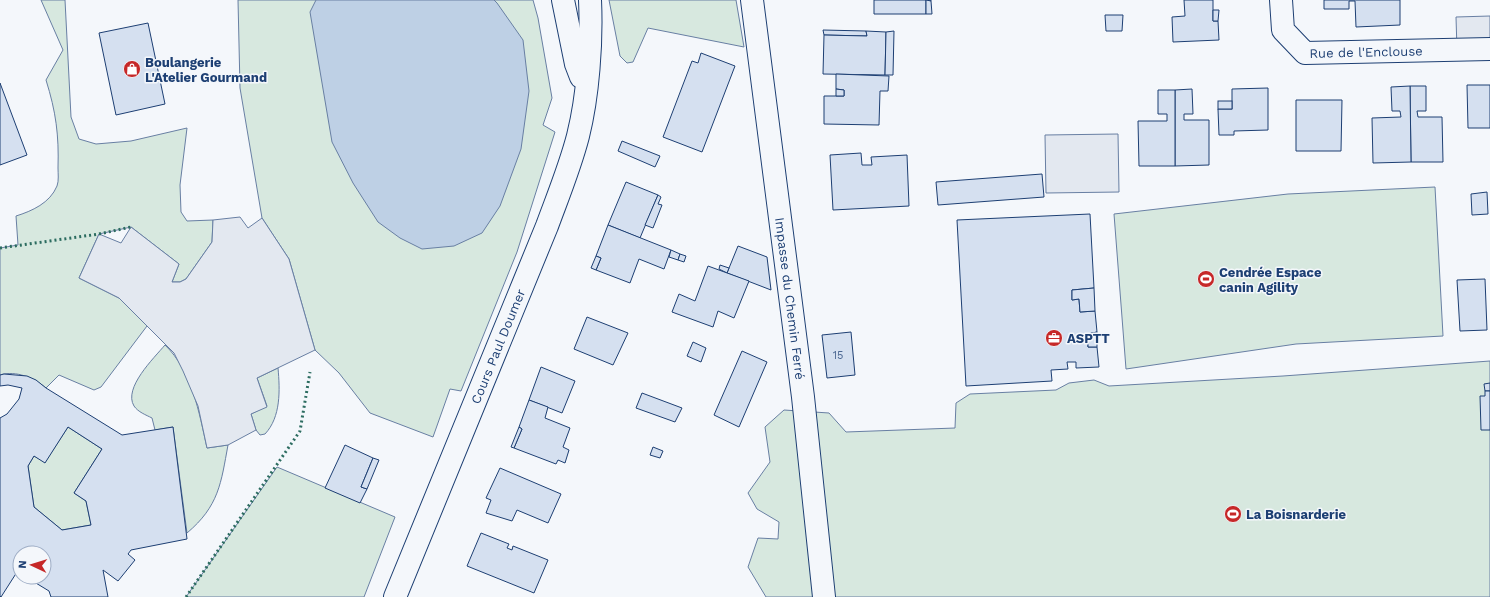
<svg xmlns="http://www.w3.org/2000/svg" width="1490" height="597" font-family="'Work Sans',sans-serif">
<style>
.green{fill:#d7e8df;stroke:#687fa3}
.parking{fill:#e3e8f0;stroke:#687fa3}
.water{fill:#bed0e5;stroke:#687fa3}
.building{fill:#d5e0f0;stroke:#1d3f73;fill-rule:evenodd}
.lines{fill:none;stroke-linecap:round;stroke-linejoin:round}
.minor-casing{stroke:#1d3f73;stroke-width:24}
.minor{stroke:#f4f7fb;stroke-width:22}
.hedge{stroke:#2c6c60;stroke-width:3;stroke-dasharray:2 3;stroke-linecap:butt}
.labels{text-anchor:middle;stroke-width:3;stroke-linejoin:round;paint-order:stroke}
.number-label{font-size:11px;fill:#4b6792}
.street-label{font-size:13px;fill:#1d3f73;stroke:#f4f7fb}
.poi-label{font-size:13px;font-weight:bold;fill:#1d3f73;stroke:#f4f7fb;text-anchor:start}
</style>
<rect width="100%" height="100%" fill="#f4f7fb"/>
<!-- green -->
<g class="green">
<path d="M 41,0 L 65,0 L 71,117 L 79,139 L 96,144 L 131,141 L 187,128 L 180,185 L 181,212 L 187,221 L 213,220 L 212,242 L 186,279 L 180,282 L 172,282 L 179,264 L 131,227 L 99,234 L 79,278 L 119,298 L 147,326 L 101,387 L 94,390 L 59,375 L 46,388 C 34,378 16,370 0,375 L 0,248 L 18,245 L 16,216 C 32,211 50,203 57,186 C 59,181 58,173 58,168 C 59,135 56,112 46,80 L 63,50 Z"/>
<polygon points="238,0 533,0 538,18 552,98 543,125 555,132 517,252 461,391 450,389 433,437 370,413 339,373 315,350 289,259 262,218 240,88"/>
<polygon points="609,0 736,0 744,47 648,28 633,62 627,63 620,56"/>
<polygon points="1435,187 1443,336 1296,344 1126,369 1114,214 1288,194"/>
<path d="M 165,345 C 192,371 199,412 207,448 L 228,445 C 221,483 219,506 187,533 L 173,427 L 155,430 L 152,418 C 146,415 138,412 134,406 C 123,388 154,358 165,345 Z"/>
<polygon points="1490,361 1490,597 766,597 748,567 758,538 778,539 779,522 757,509 748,493 770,462 765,427 784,410 829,413 846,432 955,428 956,403 970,394 1056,390 1069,383 1094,380 1109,386 1283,376"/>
<path d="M 278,368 C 280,390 281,417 265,434 L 260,435 L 256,430 L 251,414 L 267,406 L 257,378 Z"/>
<polygon points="68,427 102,449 74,493 86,501 91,525 62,530 34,507 28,466 34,456 45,462"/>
<polygon points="277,467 395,517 364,597 186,597"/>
</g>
<!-- parking -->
<g class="parking">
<polygon points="1490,16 1490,49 1457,50 1456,17"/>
<polygon points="1118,134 1119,192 1046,193 1045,135"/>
<polygon points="240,217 248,228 262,218 289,259 315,350 257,378 267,407 251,414 256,430 228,445 207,448 198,406 183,371 174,353 119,298 79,278 99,234 121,243 131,227 179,264 172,282 180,282 186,279 212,242 213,220"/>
</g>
<!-- water -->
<polygon class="water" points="316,0 494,0 497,3 523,40 529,91 521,149 500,206 482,233 454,246 422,249 400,238 378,222 353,183 332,142 310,12"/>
<!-- building -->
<g class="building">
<polygon points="874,0 931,0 931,1 926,0 926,14 874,14"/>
<polygon points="926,0 931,1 932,14 926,14"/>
<polygon points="1184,0 1213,0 1213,21 1218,21 1219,40 1173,42 1172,17 1185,16"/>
<polygon points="1324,0 1400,0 1400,25 1356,27 1355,1 1349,1 1349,9 1324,9"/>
<polygon points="1213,10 1219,10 1218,21 1213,21"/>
<polygon points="1105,15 1123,15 1122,31 1106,31"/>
<polygon points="148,23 165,104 116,115 99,33"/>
<polygon points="823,30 866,31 867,36 824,35"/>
<polygon points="866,31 886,32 885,75 823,74 824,35 867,36"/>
<polygon points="894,31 893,75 885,75 886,32"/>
<polygon points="701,53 735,66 702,152 663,137 692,61 698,63"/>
<polygon points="836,74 889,76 888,91 880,91 879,125 824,124 824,96 844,96 844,90 836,89"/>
<polygon points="0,83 27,155 0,165"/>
<polygon points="1467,85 1490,85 1490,128 1468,128"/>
<polygon points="1410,86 1426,86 1426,111 1417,111 1418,117 1442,117 1443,162 1411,162"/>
<polygon points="1410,86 1411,162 1373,163 1372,118 1401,117 1400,111 1392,111 1391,87"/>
<polygon points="1268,88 1268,130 1234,131 1234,135 1219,135 1218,109 1232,109 1232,89"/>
<polygon points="836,89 844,90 844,96 836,96"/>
<polygon points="1192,89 1193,114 1184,114 1184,120 1209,120 1209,165 1175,166 1175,90"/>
<polygon points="1158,90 1175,90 1175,166 1139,166 1138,121 1167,121 1167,114 1158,114"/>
<polygon points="1296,100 1342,100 1341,151 1296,151"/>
<rect x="1218" y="101" width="14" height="8"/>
<polygon points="622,141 660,156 655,167 618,151"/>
<polygon points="861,153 862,165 872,165 871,157 907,155 909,206 833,210 830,155"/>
<polygon points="1042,174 1044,197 938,205 936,182"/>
<polygon points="626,182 658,195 640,238 608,225"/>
<polygon points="1487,192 1488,214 1472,215 1471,194"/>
<polygon points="658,195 661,197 658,204 662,205 653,228 645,225"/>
<polygon points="1090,214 1094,288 1072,290 1072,300 1079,299 1080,312 1095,311 1097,332 1088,334 1088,347 1097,347 1099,367 1076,368 1076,362 1067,362 1068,369 1051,370 1052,381 966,386 957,220"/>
<polygon points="608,225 671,250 664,269 639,259 630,283 596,270 601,258 596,256"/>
<polygon points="738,246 767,257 771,290 727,273"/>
<polygon points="671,250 680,254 678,260 669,257"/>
<polygon points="680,254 686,256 684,262 678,260"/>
<polygon points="596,256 601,258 596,270 591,268"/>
<polygon points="720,265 729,268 727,273 719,269"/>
<polygon points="708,266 749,281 734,318 718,311 713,327 672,312 679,294 695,301"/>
<polygon points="1485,279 1487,330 1460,331 1457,280"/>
<polygon points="1094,288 1095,311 1080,312 1079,299 1072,300 1072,290"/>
<polygon points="587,317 628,333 613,365 574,349"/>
<polygon points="851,332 855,375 827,378 822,335"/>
<polygon points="1097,332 1097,347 1088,347 1088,334"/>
<polygon points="693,342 706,348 701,362 687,356"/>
<polygon points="742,351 767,362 739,427 714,415"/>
<polygon points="541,367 575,381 562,413 529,400"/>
<path d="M 4,374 L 27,376 L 36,380 L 46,388 L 122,435 L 173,427 L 187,539 L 131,550 L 128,554 L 135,560 L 118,581 L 103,570 L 108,597 L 51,597 L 49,591 L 26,577 L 44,577 L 44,553 L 20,553 L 20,573 L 17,572 L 1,597 L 0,596 L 0,418 L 7,414 L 19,399 L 22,388 L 8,385 L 0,386 L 0,375 ZM 68,427 L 102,449 L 74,493 L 86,501 L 91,525 L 62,530 L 34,507 L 28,466 L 34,456 L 45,463 Z"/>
<polygon points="1490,383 1490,391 1485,391 1484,384"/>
<polygon points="1485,391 1490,391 1490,430 1481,430 1480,396 1485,396"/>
<polygon points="642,393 682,408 675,422 636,408"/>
<polygon points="529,400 548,407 545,418 570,428 563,447 569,450 565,463 558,460 556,464 514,448 522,429 519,427"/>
<polygon points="519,427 522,429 514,448 511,447"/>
<polygon points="345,445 373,458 361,487 367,489 360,503 325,488"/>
<polygon points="653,447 663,451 660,458 650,455"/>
<polygon points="373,458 379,460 367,489 361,487"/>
<polygon points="500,468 561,494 548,523 517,510 512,521 486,513 491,500 486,498"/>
<polygon points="481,533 509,544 507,548 512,550 513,546 548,560 534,593 467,566"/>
</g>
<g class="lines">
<!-- minor casing -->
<g class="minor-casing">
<g id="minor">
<polyline points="563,0 576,64 581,77"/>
<path id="s1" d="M 752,0 L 803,397 L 824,597"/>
<path id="s2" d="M 1281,0 L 1283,30 L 1305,53 L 1490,49"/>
<path id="s3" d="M 395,597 L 547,226 C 558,196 570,167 578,136 C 588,96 592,42 590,0"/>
</g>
</g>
<!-- minor -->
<use href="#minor" class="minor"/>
<!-- hedge -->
<g class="hedge">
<polyline points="0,248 99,234 131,227"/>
<polyline points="186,597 300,431 310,372"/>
</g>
</g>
<!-- icons -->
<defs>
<g id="shop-disc" transform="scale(0.9)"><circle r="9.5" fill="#c62828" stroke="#f4f7fb"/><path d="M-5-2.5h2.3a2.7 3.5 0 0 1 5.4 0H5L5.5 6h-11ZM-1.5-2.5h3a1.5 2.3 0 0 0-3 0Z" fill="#fff"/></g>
<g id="stadium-disc" transform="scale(0.9)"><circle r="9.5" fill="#c62828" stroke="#f4f7fb"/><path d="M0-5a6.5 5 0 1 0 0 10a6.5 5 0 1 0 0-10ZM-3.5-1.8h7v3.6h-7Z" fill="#fff"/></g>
<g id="office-disc" transform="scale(0.9)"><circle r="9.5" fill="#c62828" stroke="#f4f7fb"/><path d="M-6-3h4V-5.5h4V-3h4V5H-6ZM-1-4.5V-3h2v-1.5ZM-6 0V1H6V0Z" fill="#fff"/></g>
</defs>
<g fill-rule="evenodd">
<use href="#shop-disc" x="132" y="69"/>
<use href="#stadium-disc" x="1206" y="279"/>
<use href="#office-disc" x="1054" y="338"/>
<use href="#stadium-disc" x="1233" y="514"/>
</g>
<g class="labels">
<!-- number labels -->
<g class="number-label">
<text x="838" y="359">15</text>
</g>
<!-- street labels -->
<g class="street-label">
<text dy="5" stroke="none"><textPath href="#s2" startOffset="123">Rue de l'Enclouse</textPath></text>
<text dy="5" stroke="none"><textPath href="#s1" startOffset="301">Impasse du Chemin Ferré</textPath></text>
<text dy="5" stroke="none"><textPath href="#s3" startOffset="271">Cours Paul Doumer</textPath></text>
</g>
<!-- poi labels -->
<g class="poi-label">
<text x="145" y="67">Boulangerie<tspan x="145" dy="15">L'Atelier Gourmand</tspan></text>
<text x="1219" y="277">Cendrée Espace<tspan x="1219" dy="15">canin Agility</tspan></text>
<text x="1067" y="343">ASPTT</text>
<text x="1246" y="519">La Boisnarderie</text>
</g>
</g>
<!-- north arrow -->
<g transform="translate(32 565) rotate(274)"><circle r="19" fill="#f4f7fb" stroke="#9eadc5"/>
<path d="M0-3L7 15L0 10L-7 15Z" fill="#c62828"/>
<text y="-6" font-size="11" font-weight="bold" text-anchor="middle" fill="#1d3f73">N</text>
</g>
</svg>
